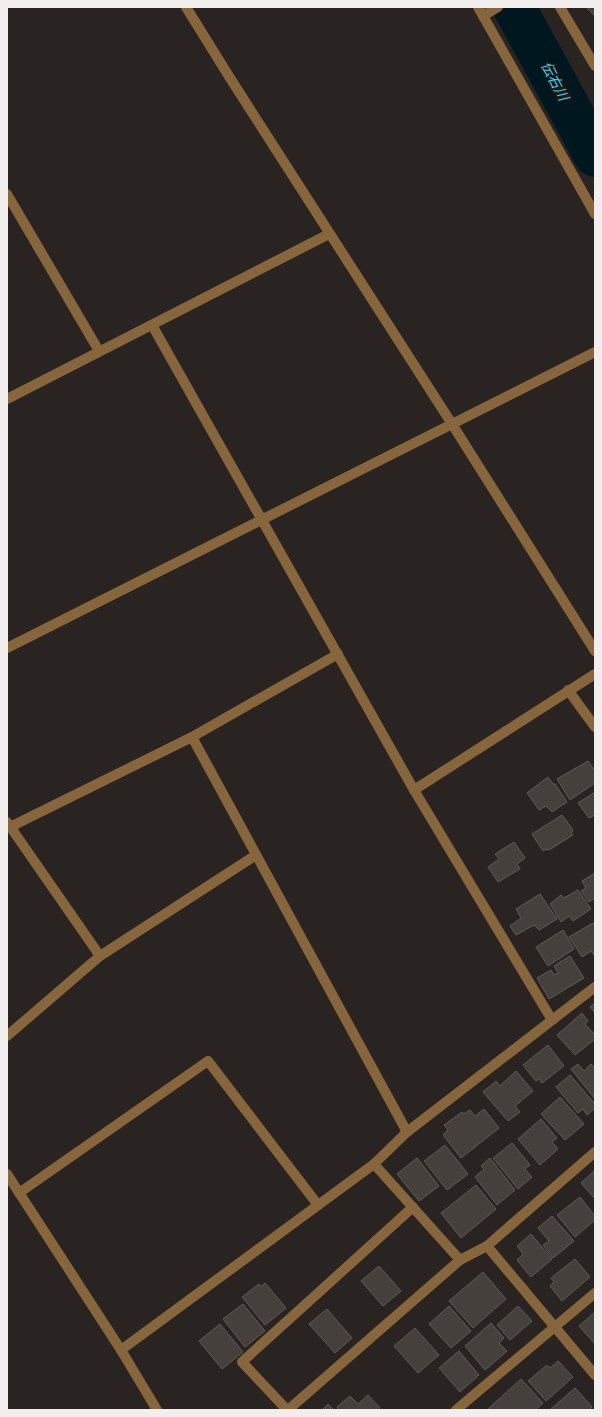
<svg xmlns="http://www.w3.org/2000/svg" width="602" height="1417" font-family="'Zilla Slab','Noto Sans JP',serif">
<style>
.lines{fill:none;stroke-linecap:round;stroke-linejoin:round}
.river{stroke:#001720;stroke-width:43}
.building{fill:#46403d;stroke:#615b58}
.service{stroke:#88663d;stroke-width:10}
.minor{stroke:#88663d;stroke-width:10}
.tertiary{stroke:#88663d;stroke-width:10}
.labels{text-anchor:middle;stroke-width:3.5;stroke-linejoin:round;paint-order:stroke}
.water-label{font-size:14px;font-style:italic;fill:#47d3fd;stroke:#1f1a18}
</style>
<rect width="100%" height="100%" fill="#292421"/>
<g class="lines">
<!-- river -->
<polyline class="river" points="514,7 595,155"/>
</g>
<!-- building -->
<g class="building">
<polygon points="586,7 595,7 595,16"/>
<polygon points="588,761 595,771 595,783 570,800 557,779"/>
<polygon points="548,777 553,784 555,784 567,802 552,812 546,806 539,810 527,793"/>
<polygon points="595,792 595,815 589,818 578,803"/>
<polygon points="562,815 573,830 571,833 573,835 549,850 547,849 543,851 532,834"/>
<polygon points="514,842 525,858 517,864 520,869 498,882 488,867 499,859 495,854"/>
<polygon points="595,873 595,898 589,902 581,891 586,888 582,881"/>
<polygon points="578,890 591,909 573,921 569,916 561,922 550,904 561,895 564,898"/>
<polygon points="540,894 557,919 539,930 534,925 516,935 510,926 521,918 516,909"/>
<polygon points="593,923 595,926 595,956 591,951 582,957 569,937"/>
<polygon points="563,930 574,949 548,966 536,947"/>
<polygon points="570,956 584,978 549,999 537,978 551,970 554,975 558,973 554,966"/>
<polygon points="595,1003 595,1013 590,1007"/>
<polygon points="582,1013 588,1021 585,1024 595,1035 595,1039 575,1055 557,1035"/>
<polygon points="548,1045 564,1066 542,1083 539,1079 536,1081 523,1065"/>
<polygon points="578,1064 584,1071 591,1064 595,1069 595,1099 571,1069"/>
<polygon points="516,1071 533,1091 515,1106 520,1112 508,1121 483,1092 496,1081 500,1086"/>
<polygon points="570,1075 595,1104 595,1108 587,1115 583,1109 578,1113 556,1087"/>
<polygon points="560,1097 584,1124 565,1140 541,1114"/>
<polygon points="484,1109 499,1128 461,1158 443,1135 448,1130 444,1125 462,1112 464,1114 470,1110 475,1116"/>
<polygon points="541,1119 557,1138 552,1142 558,1149 540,1165 518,1139"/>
<polygon points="512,1143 530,1165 525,1169 532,1177 518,1189 493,1158"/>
<polygon points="445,1145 468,1174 447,1190 424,1161"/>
<polygon points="417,1158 439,1186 419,1201 397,1174"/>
<polygon points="490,1158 515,1190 497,1205 475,1177 484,1169 481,1166"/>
<polygon points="595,1170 595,1199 581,1183"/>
<polygon points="476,1185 496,1209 461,1238 441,1213"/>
<polygon points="580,1197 595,1216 595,1220 575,1237 557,1215"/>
<polygon points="552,1216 574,1241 553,1258 543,1245 549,1241 538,1228"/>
<polygon points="531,1234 552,1259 531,1277 517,1260 523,1254 517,1246"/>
<polygon points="575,1259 590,1277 562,1301 550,1286 554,1282 551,1278"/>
<polygon points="379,1266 401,1291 383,1306 361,1281"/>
<polygon points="483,1272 506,1299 473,1328 449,1301"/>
<polygon points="265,1283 286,1308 265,1325 242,1297 259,1284 261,1287"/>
<polygon points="243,1304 265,1331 245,1347 223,1319"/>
<polygon points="449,1306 471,1331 451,1348 429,1324"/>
<polygon points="518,1306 532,1321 510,1340 497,1325"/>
<polygon points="327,1309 352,1338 335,1353 309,1324"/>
<polygon points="595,1312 595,1344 579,1326"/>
<polygon points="491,1323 504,1338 499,1343 507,1351 485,1370 465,1346"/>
<polygon points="220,1324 243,1352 222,1369 199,1341"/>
<polygon points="415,1328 439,1355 418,1373 394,1346"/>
<polygon points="459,1351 479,1375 460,1392 439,1368"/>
<polygon points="558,1361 573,1377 546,1401 528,1381 547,1365 550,1368"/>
<polygon points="521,1379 543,1403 535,1410 489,1410 488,1409"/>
<polygon points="575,1388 592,1407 589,1410 552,1410 551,1409"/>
<polygon points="368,1395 380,1408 377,1410 339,1410 337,1407 350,1396 358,1404"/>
<polygon points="328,1404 334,1410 322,1410"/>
</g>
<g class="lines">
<!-- service -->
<polyline class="service" points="19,1193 208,1061 318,1205"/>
<!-- minor -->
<g class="minor">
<polyline points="186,7 230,78 452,424 595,651"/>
<polyline points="478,7 595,214"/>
<polyline points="560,7 595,66"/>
<polyline points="483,16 498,7"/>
<polyline points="7,194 99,351"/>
<polyline points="152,325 414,790 552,1020"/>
<polyline points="7,399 329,234"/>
<polyline points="7,648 595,352"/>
<polyline points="568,690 595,727"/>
<polyline points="192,737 407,1132"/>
<polyline points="414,790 595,674"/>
<polyline points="7,822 100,956"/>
<polyline points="10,827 192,737 338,654"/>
<polyline points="7,1036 100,956 256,855"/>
<polyline points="374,1164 460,1260 487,1246 595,1375"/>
<polyline points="487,1246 595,1152"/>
<polyline points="121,1350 374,1164 407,1132 595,987"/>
<polyline points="287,1410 242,1362 413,1207"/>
<polyline points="288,1410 460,1260"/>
<polyline points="456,1410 595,1293"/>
</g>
<!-- tertiary -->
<polyline class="tertiary" points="7,1174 121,1350 157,1410"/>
</g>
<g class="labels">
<!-- water labels -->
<g class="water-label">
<text transform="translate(555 81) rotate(62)" y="5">伝右川</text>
</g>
</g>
<!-- border -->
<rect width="602" height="1417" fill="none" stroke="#f2eeed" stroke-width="16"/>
</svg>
